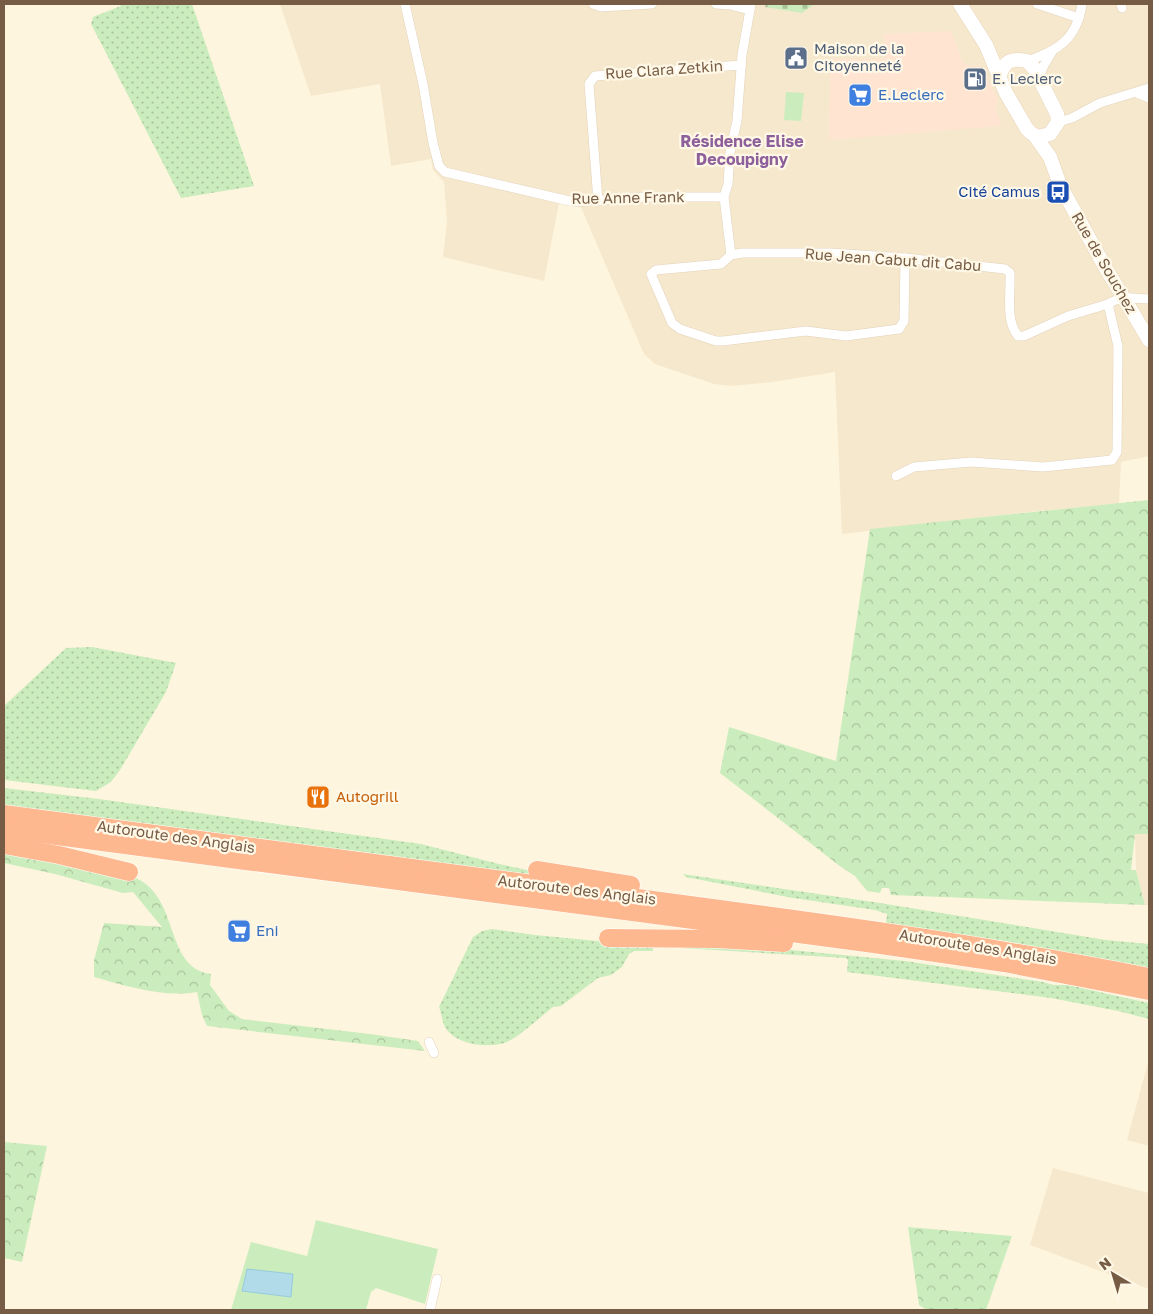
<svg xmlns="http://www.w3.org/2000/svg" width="1153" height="1314" font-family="'Golos Text',sans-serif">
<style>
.residential{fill:#f6e8cd}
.commercial{fill:#ffe4d2}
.grass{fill:url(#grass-dots)}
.forest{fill:url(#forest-crowns)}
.cemetery{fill:url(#cemetery-stones)}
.park{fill:#cbedbd}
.water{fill:#b2dbe9;stroke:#97cadc}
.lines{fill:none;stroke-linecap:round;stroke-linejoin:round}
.street-casing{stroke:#e3d2ba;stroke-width:10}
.secondary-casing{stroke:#e9d4b8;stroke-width:15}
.highway-casing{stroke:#fff;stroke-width:19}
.street{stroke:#fff;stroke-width:9}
.secondary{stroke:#fff;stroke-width:14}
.highway{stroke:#feb890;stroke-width:18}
.labels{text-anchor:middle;stroke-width:4.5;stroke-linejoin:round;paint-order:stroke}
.service-label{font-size:15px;fill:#4e5e75;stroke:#fff8e7;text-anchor:start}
.street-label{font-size:15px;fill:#775c45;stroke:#fff8e7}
.shop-label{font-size:15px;fill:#366cbe;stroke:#fff8e7;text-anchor:start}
.transit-label{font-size:15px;fill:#164399;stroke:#fff8e7;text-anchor:end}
.food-label{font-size:15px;fill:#c56008;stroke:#fff8e7;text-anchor:start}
.neighbourhood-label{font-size:16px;font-weight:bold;fill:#8d5f9b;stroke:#fff8e7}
</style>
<defs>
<pattern id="grass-dots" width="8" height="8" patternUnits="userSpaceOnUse" patternTransform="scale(1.25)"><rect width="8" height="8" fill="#cbedbd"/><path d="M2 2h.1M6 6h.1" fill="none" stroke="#aac39b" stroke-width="1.8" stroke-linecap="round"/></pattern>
<pattern id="forest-crowns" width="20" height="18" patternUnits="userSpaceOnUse" patternTransform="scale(1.25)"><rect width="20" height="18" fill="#cbedbd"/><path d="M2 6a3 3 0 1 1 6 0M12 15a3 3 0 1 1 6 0" fill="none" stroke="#aac39b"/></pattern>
<pattern id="cemetery-stones" width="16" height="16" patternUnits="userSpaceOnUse" patternTransform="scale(1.25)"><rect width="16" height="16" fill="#cbedbd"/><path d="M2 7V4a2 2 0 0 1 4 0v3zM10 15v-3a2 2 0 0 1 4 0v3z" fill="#aac39b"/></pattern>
</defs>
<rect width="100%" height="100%" fill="#fef5df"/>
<!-- residential -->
<g class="residential">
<polygon points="280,4 1149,4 1149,456 1121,462 1119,504 1038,511 842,534 835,372 772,382 732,386 714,384 655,364 644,354 580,205 559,203 544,281 443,257 447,222 444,182 433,170 431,159 391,166 380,84 311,96"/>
<polygon points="1135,834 1149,834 1149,905 1145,905 1136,870"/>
<polygon points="1149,1059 1149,1146 1127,1140"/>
<polygon points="1053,1168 1149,1193 1149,1289 1030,1245"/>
</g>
<!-- commercial -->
<polygon class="commercial" points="951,31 962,61 969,66 980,65 998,99 996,107 1001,126 829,140 830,59 886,59 884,34"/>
<!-- grass -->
<g class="grass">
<polygon points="120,4 192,4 254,186 181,198 91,24 93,17 121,6"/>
<polygon points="92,647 176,663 166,692 120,770 111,782 96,791 4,780 4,706 66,648"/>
<polygon points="4,788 99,799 421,844 499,864 561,877 560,882 4,806"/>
<polygon points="683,874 880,903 1106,940 1149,944 1149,969 1009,942 886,923 887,914 875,910 793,898 686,877"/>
<path d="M 492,929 L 535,935 L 608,942 L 737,945 L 843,955 L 905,961 L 1043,982 L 1054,985 L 1068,985 L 1149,1003 L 1149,1019 L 1118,1011 L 1051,998 L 847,972 L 848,960 L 846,958 L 680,948 L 653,948 L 653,951 L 634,951 L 629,954 L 622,967 L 611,975 L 598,978 L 561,1006 L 553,1007 C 542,1016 517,1038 507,1042 C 488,1049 458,1045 446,1029 C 442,1023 442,1014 439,1007 L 473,937 L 482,931 Z"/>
</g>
<!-- forest -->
<g class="forest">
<polygon points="1149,500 1149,834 1135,834 1131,870 1136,870 1145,905 891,895 889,888 882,888 880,893 867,891 855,876 841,867 720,773 729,727 836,761 870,529"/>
<path d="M 4,851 L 128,875 C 183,891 161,967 211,974 L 210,985 L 229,1011 L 242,1019 L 370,1034 L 418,1041 L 425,1051 L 207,1026 L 202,1015 L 197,992 C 164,998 126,986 94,977 L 94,960 L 104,923 L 162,927 L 133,892 L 123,893 L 55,874 L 4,863 Z"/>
<polygon points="4,1142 47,1146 22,1262 4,1258"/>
<polygon points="908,1227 1012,1236 986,1310 927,1310 919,1305"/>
</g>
<!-- cemetery -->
<polygon class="cemetery" points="766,4 815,4 802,13 765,7"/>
<!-- park -->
<g class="park">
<polygon points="786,92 804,93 801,121 784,120"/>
<polygon points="316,1220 438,1249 425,1304 376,1288 371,1292 366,1310 231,1310 251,1242 307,1256"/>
</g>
<!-- water -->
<polygon class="water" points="247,1269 293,1274 291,1297 242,1291"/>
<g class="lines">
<!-- street casing -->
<g class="street-casing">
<g id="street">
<polyline points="405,4 423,84 433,143 439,166 445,172 574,202 646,197 724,197"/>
<polyline points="593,4 601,7 652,4"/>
<polyline points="716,4 730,5 750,10"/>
<polyline points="1037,4 1079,18"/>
<polyline points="1121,4 1122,8"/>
<path d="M 1027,61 C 1058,51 1077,39 1082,4"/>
<polyline points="1039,78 1044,65 1052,52"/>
<polyline points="1137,93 1149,98"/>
<polyline points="1058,122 1072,118 1100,103 1149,88"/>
<polyline points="598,201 589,84 595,76 741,65"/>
<polyline points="731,255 721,264 656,270 651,274 672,323 680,329 716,341 723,341 806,331 846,336 899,329 904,321 905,258"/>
<path d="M 731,255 L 742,253 L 831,253 L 905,258 L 1005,269 L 1010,273 C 1011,292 1005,321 1018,336 L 1024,336 L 1068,316 L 1108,304"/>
<polyline points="731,255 724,197 728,184 730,152 737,121 742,55 751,4"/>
<path d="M 896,476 L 914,467 L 971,462 L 1043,467 L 1112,460 L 1117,452 L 1118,346 L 1108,304 C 1125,294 1131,299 1149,299"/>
<polyline points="429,1042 434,1053"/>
<polyline points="430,1310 437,1279"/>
</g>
</g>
<!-- secondary casing -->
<g class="secondary-casing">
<g id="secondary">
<path d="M 960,4 L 986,45 L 1006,93 L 1027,129 L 1031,133 L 1038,137 L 1050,134 L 1058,122 L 1057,114 L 1034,68 L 1027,61 C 1012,58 1005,60 1000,75"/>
<polyline points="1035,136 1050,157 1060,185 1105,267 1149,340"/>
</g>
</g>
<!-- highway casing -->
<g class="highway-casing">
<g id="highway">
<path d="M 4,814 C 198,840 392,866 586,891 C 774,916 963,940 1149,977"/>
<polyline points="4,829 874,944 1004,963 1149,991"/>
<polyline points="4,845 59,855 129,872"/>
<polyline points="537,870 631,885"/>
<polyline points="608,938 716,939 784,943"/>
</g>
</g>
<!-- street -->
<use href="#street" class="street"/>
<!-- secondary -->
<use href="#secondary" class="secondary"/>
<!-- highway -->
<use href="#highway" class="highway"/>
</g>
<!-- icons -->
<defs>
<g id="civic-square" transform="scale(1.25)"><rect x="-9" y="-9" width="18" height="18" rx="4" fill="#5c6f8a" stroke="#fff8e7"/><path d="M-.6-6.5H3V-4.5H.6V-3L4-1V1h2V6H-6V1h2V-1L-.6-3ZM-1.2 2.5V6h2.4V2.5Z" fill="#fff"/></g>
<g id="fuel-square" transform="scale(1.25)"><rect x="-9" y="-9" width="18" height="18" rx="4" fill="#5c6f8a" stroke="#fff8e7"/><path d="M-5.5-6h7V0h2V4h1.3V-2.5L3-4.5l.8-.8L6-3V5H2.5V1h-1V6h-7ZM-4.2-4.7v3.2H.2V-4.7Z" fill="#fff"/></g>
<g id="supermarket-square" transform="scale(1.25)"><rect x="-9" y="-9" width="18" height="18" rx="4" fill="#3f7fe0" stroke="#fff8e7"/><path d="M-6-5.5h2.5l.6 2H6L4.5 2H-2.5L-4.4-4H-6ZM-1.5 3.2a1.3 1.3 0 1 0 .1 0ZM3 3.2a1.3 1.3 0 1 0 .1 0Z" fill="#fff"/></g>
<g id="bus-square" transform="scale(1.25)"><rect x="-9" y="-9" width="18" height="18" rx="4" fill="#1a4fb4" stroke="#fff8e7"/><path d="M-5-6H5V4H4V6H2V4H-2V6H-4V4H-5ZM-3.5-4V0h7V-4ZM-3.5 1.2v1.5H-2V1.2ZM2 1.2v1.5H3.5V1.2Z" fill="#fff"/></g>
<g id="restaurant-square" transform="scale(1.25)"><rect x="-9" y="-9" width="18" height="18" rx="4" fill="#e8710a" stroke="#fff8e7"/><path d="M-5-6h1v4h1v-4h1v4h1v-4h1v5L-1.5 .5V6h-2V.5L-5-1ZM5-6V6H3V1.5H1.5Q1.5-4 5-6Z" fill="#fff"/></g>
</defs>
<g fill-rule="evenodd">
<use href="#civic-square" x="796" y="58"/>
<use href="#fuel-square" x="975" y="79"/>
<use href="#supermarket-square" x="860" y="95"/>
<use href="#bus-square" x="1058" y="192"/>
<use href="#restaurant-square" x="318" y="797"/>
<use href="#supermarket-square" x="239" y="931"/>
</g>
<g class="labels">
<!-- service labels -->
<g class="service-label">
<text x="814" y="54">Maison de la<tspan x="814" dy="17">Citoyenneté</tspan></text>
<text x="992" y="84">E. Leclerc</text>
</g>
<!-- street labels -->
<g class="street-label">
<text transform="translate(664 70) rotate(-4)" y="5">Rue Clara Zetkin</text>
<text transform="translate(628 198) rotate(-1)" y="5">Rue Anne Frank</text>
<text transform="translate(893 260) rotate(4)" y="5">Rue Jean Cabut dit Cabu</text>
<text transform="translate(1104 263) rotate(60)" y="5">Rue de Souchez</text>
<text transform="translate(176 837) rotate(8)" y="5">Autoroute des Anglais</text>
<text transform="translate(577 890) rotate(7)" y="5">Autoroute des Anglais</text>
<text transform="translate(978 947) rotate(9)" y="5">Autoroute des Anglais</text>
</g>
<!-- shop labels -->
<g class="shop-label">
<text x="878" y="100">E.Leclerc</text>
<text x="256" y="936">Eni</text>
</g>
<!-- transit labels -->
<g class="transit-label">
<text x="1040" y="197">Cité Camus</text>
</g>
<!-- food labels -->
<g class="food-label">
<text x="336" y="802">Autogrill</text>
</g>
<!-- neighbourhood labels -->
<g class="neighbourhood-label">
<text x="742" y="147">Résidence Elise<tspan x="742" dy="18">Decoupigny</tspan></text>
</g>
</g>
<!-- border -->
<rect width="1153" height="1314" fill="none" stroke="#775c45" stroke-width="10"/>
<!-- north arrow -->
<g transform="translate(1113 1274) rotate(322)" stroke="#fff8e7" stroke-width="4" paint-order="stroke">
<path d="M0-4L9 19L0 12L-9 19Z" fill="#775c45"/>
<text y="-8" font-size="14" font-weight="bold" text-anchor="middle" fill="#775c45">N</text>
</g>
</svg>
